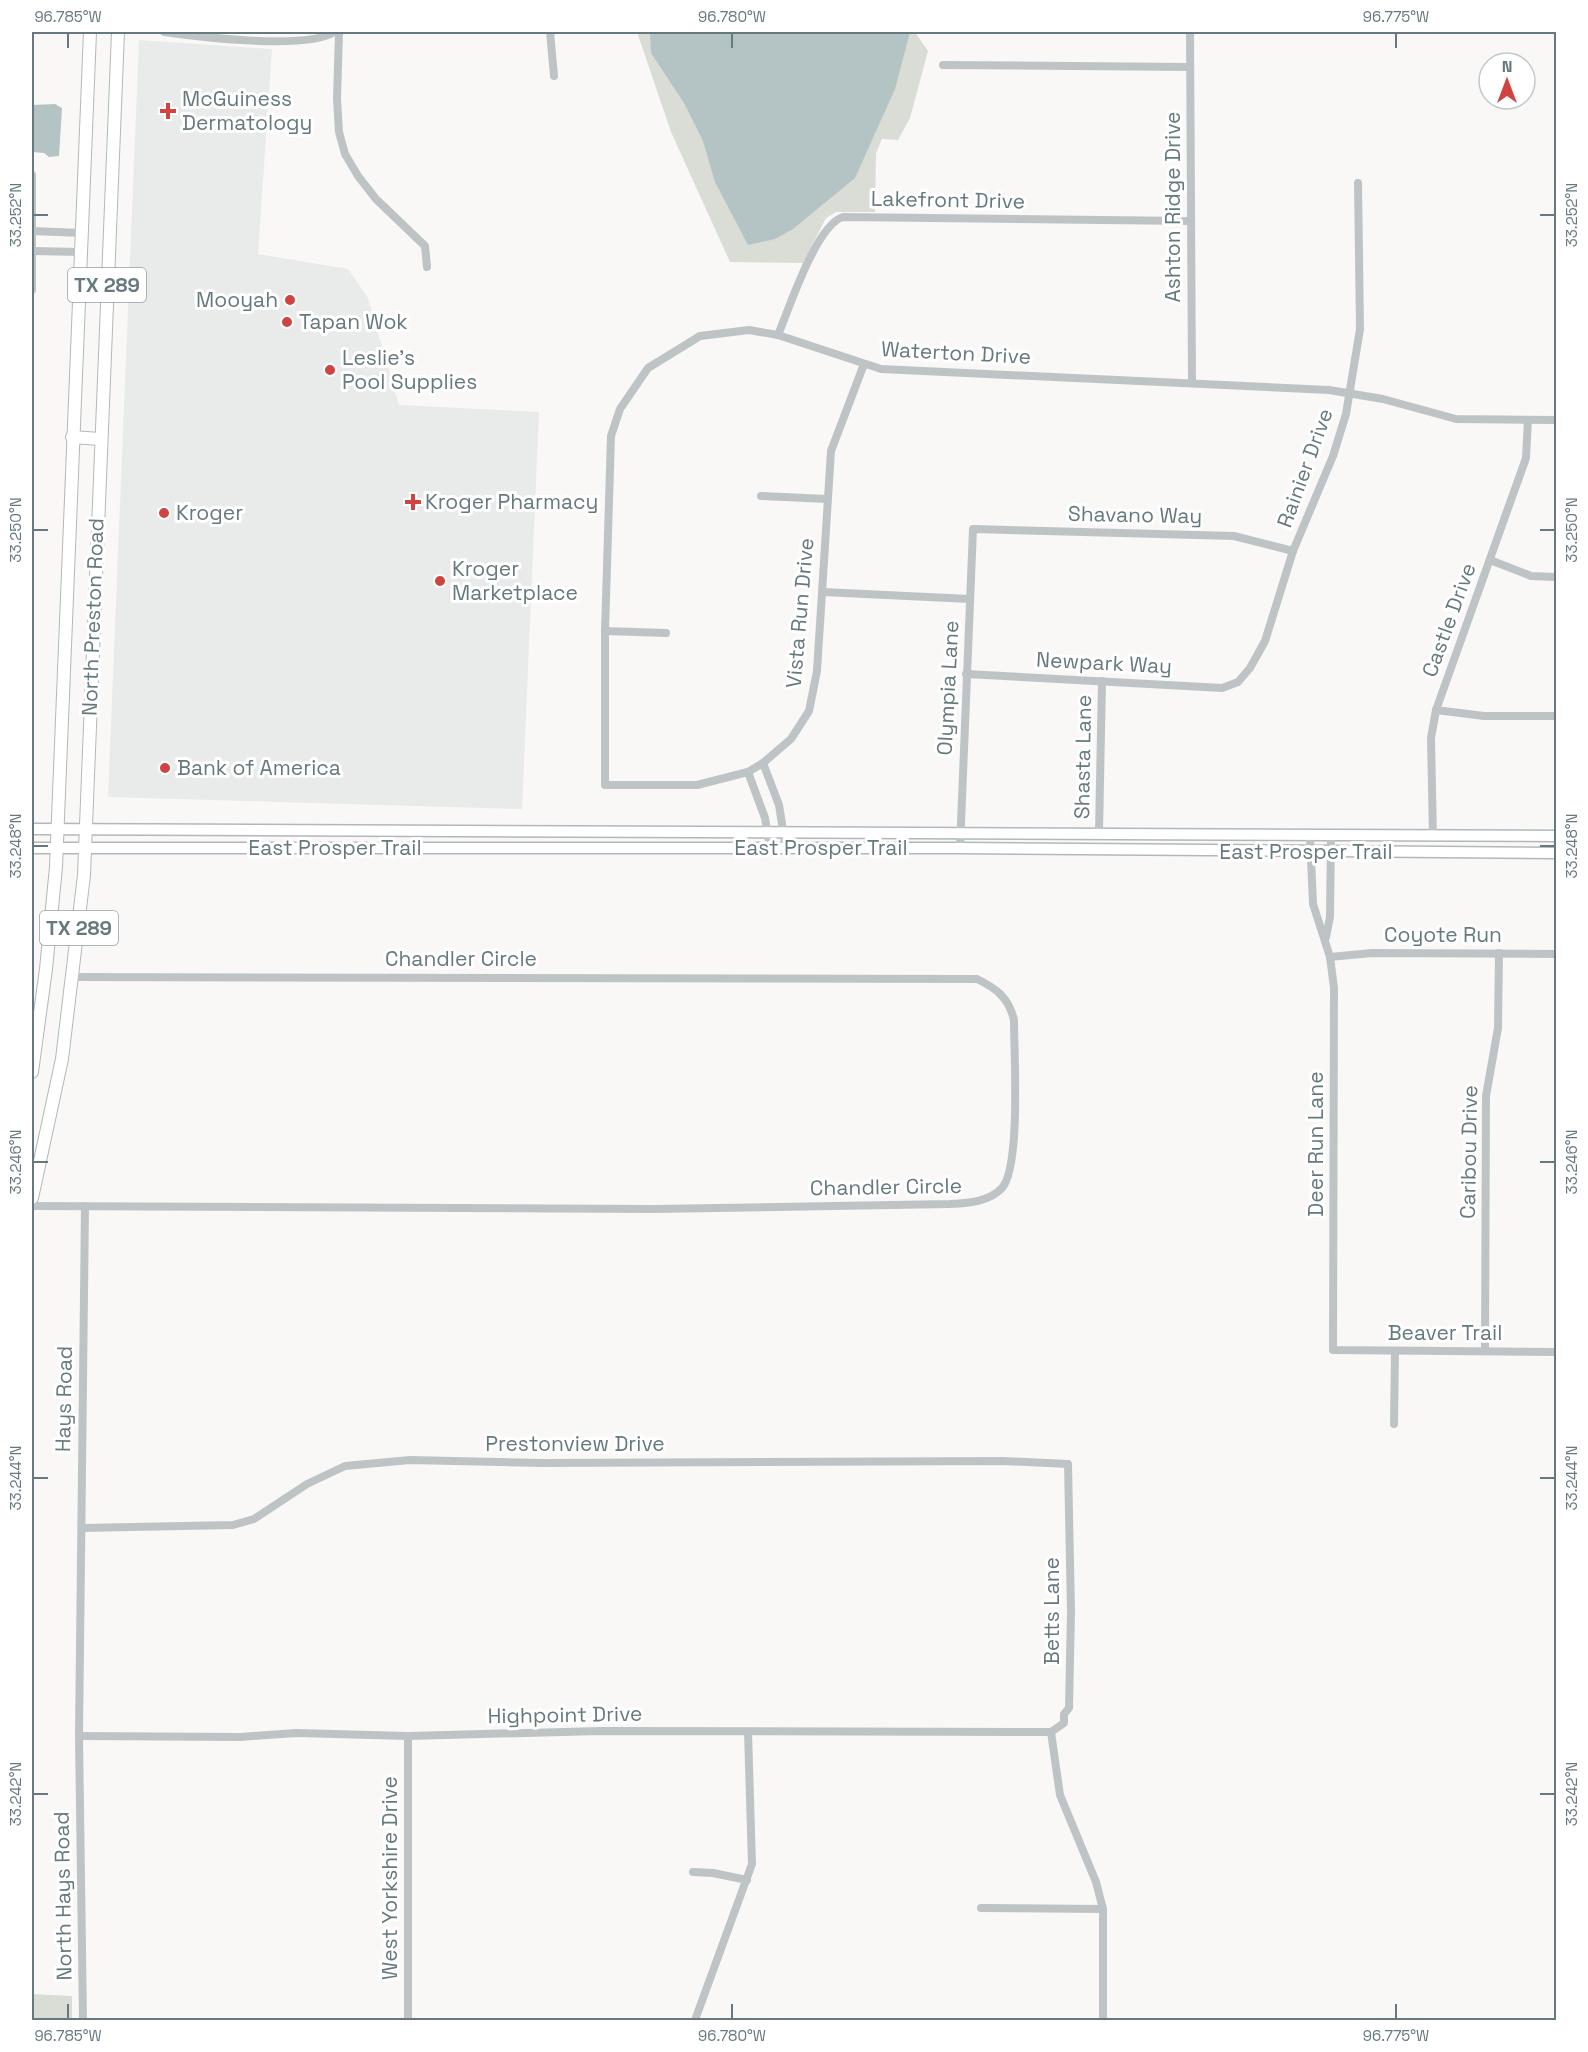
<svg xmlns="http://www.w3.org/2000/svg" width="1588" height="2052" font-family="'Space Grotesk',sans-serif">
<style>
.built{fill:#e9eaea}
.green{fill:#daddd6}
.water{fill:#b4c3c4}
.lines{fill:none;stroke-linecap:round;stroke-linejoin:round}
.secondary-casing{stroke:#b1b8bb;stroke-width:13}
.primary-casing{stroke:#b2b8ba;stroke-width:14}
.street{stroke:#bec4c6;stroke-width:8}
.secondary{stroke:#fff;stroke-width:10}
.primary{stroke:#fff;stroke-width:12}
.ticks{fill:none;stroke:#66797e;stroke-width:2}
.poi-dot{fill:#cf4340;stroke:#fff;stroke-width:2}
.labels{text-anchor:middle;stroke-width:6;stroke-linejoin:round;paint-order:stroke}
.shield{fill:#fff;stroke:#94a1a5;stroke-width:1.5}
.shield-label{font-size:20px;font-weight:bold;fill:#66797e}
.poi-label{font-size:21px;fill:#66797e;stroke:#fff;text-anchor:start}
.street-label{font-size:21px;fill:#66797e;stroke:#fff}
.neatline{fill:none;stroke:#66797e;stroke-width:2}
.ticks-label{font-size:15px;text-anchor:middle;fill:#66797e}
</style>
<rect width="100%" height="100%" fill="#f9f8f7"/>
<!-- built -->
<polygon class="built" points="139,40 272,49 258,254 348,269 368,298 399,405 539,412 522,809 108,797"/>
<!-- green -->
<g class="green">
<polygon points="637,32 915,32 928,51 910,118 898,140 882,139 876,153 875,212 836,212 826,218 803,263 730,262 671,132"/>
<polygon points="32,1994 72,1996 72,2020 32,2020"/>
</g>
<!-- water -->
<g class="water">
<polygon points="650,32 910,32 895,89 855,178 793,229 775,239 748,245 715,182 703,141 684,103 651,53"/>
<polygon points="55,104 62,108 59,156 49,157 44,153 32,152 32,105"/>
</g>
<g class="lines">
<!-- secondary casing -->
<g class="secondary-casing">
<g id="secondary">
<polyline points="32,829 1556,836"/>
<polyline points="32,848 960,848 1556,853"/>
</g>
</g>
<!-- primary casing -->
<g class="primary-casing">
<g id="primary">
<polyline points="72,437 100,439"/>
<polyline points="32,1072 46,969 56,867 90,32"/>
<polyline points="32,1198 62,1059 84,875 118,32"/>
</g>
</g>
<!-- street -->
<g class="street">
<path d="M 164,32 C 199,37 307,50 334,32"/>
<polyline points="339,32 337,99 339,132 345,154 358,176 376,199 425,246 427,267"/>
<polyline points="550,32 554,76"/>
<polyline points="1190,32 1192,382"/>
<polyline points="943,65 1190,67"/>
<polyline points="32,175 32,290"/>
<polyline points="33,231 81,233"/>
<polyline points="32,251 80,252"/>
<path d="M 778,335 C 789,309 816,225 843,217 L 1190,221"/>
<polyline points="864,364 831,451 817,671 809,711 791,739 763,763 748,772 697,785 605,785 605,631 611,436 620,409 648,368 700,336 749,330 778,335 881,369 1329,390 1383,399 1456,419 1556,420"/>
<polyline points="761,496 827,499"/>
<polyline points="1490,560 1531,576 1556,577"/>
<polyline points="823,592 970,599"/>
<polyline points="605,631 666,633"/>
<polyline points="966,674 1222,688 1238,682 1250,668 1265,641 1293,551 1333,456 1346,414 1360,329 1358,183"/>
<polyline points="1436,710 1484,716 1556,716"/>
<polyline points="763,763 779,805 786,849"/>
<polyline points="748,772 765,818 770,848"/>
<polyline points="1099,833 1102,681"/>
<polyline points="1310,836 1313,904 1330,957 1334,988 1333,1350 1556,1352"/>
<polyline points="1433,837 1431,738 1436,710 1526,458 1528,420"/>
<polyline points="960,848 973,529 1234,536 1293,551"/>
<polyline points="1326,937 1330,917 1331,836"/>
<polyline points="1330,957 1372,953 1556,954"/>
<path d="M 32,1206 L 653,1209 L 950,1204 C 968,1203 989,1202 1002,1188 C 1021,1167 1014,1053 1014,1020 C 1009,998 996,988 977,979 L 74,977"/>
<polyline points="1485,1351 1486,1096 1498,1028 1499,953"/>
<polyline points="1394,1424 1395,1351"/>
<polyline points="1051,1732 1060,1795 1096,1882 1103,1909 1103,2020"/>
<polyline points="79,1736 240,1737 296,1733 408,1736 600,1731 1051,1732 1064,1723 1064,1714 1069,1708 1071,1611 1068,1464 1003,1461 543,1463 410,1460 345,1466 307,1484 254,1519 233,1525 82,1528"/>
<polyline points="693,1872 713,1873 747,1880"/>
<polyline points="981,1908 1103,1909"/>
<polyline points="83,2020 79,1736 85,1206"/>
<polyline points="408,2020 408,1736"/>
<polyline points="695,2020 752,1864 748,1732"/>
</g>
<!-- secondary -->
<use href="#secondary" class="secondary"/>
<!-- primary -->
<use href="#primary" class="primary"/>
</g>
<!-- ticks -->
<path class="ticks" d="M 68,33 L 68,48M 732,33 L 732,48M 1396,33 L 1396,48M 33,215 L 48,215M 1540,215 L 1555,215M 33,530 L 48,530M 1540,530 L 1555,530M 33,846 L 48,846M 1540,846 L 1555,846M 33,1162 L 48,1162M 1540,1162 L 1555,1162M 33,1478 L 48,1478M 1540,1478 L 1555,1478M 33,1794 L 48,1794M 1540,1794 L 1555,1794M 68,2004 L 68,2019M 732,2004 L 732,2019M 1396,2004 L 1396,2019"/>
<!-- markers -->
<g class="poi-dot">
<path d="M165 102h6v6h6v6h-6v6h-6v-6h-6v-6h6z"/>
<circle cx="290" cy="300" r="6"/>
<circle cx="287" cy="322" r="6"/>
<circle cx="330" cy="370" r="6"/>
<path d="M410 493h6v6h6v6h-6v6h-6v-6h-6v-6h6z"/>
<circle cx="164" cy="513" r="6"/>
<circle cx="440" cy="581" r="6"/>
<circle cx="165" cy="768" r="6"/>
</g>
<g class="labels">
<!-- shield labels -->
<g class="shield">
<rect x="68" y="268" width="78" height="34" rx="4.5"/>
<rect x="40" y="911" width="78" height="34" rx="4.5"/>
</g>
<g class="shield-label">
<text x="107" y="292">TX 289</text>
<text x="79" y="935">TX 289</text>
</g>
<!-- poi labels -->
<g class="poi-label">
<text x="182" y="106">McGuiness<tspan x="182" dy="24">Dermatology</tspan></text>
<text x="278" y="307" text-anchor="end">Mooyah</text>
<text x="299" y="329">Tapan Wok</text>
<text x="342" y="365">Leslie's<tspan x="342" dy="24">Pool Supplies</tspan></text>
<text x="425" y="509">Kroger Pharmacy</text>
<text x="176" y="520">Kroger</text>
<text x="452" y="576">Kroger<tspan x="452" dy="24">Marketplace</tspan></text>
<text x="177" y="775">Bank of America</text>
</g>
<!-- street labels -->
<g class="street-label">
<text transform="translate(948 200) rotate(1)" y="7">Lakefront Drive</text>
<text transform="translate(1173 207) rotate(-90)" y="7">Ashton Ridge Drive</text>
<text transform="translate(956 353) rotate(3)" y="7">Waterton Drive</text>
<text transform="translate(1305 468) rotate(-70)" y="7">Rainier Drive</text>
<text transform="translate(1135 515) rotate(1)" y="7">Shavano Way</text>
<text transform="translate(800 613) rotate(-85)" y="7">Vista Run Drive</text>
<text transform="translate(93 617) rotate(-88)" y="7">North Preston Road</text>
<text transform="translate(1449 620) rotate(-70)" y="7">Castle Drive</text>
<text transform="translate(1104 663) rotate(3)" y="7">Newpark Way</text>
<text transform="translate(948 688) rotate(-87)" y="7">Olympia Lane</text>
<text transform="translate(1083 757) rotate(-89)" y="7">Shasta Lane</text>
<text x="335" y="855">East Prosper Trail</text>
<text x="821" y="855">East Prosper Trail</text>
<text x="1306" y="859">East Prosper Trail</text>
<text x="1443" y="942">Coyote Run</text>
<text x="461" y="966">Chandler Circle</text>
<text transform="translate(1316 1144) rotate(-90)" y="7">Deer Run Lane</text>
<text transform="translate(1469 1152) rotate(-89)" y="7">Caribou Drive</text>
<text transform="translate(886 1187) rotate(-1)" y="7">Chandler Circle</text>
<text x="1445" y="1340">Beaver Trail</text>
<text transform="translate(64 1399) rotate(-89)" y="7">Hays Road</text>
<text x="575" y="1451">Prestonview Drive</text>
<text transform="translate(1052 1611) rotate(-90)" y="7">Betts Lane</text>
<text transform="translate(565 1715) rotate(-1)" y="7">Highpoint Drive</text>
<text transform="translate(390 1878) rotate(-90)" y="7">West Yorkshire Drive</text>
<text transform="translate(63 1896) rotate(-91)" y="7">North Hays Road</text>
</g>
</g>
<!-- border -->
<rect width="1588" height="2052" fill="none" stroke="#ffffff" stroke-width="66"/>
<!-- north arrow -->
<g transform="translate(1507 81)"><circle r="28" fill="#ffffff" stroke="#c2c9cb" stroke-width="1.5"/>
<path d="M0-4.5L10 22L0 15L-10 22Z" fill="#cf4340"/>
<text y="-9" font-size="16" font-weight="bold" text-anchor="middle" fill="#66797e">N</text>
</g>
<rect x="33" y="33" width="1522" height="1986" class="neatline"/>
<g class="ticks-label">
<text x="68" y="22">96.785°W</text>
<text x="732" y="22">96.780°W</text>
<text x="1396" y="22">96.775°W</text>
<text transform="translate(16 215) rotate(-90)" y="5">33.252°N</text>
<text transform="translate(1572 215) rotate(-90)" y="5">33.252°N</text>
<text transform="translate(16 530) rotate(-90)" y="5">33.250°N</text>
<text transform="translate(1572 530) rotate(-90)" y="5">33.250°N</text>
<text transform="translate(16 846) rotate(-90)" y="5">33.248°N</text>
<text transform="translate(1572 846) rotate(-90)" y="5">33.248°N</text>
<text transform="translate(16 1162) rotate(-90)" y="5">33.246°N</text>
<text transform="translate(1572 1162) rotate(-90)" y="5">33.246°N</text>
<text transform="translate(16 1478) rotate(-90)" y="5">33.244°N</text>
<text transform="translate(1572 1478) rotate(-90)" y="5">33.244°N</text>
<text transform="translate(16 1794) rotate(-90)" y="5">33.242°N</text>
<text transform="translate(1572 1794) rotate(-90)" y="5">33.242°N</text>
<text x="68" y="2041">96.785°W</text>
<text x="732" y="2041">96.780°W</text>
<text x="1396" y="2041">96.775°W</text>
</g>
</svg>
